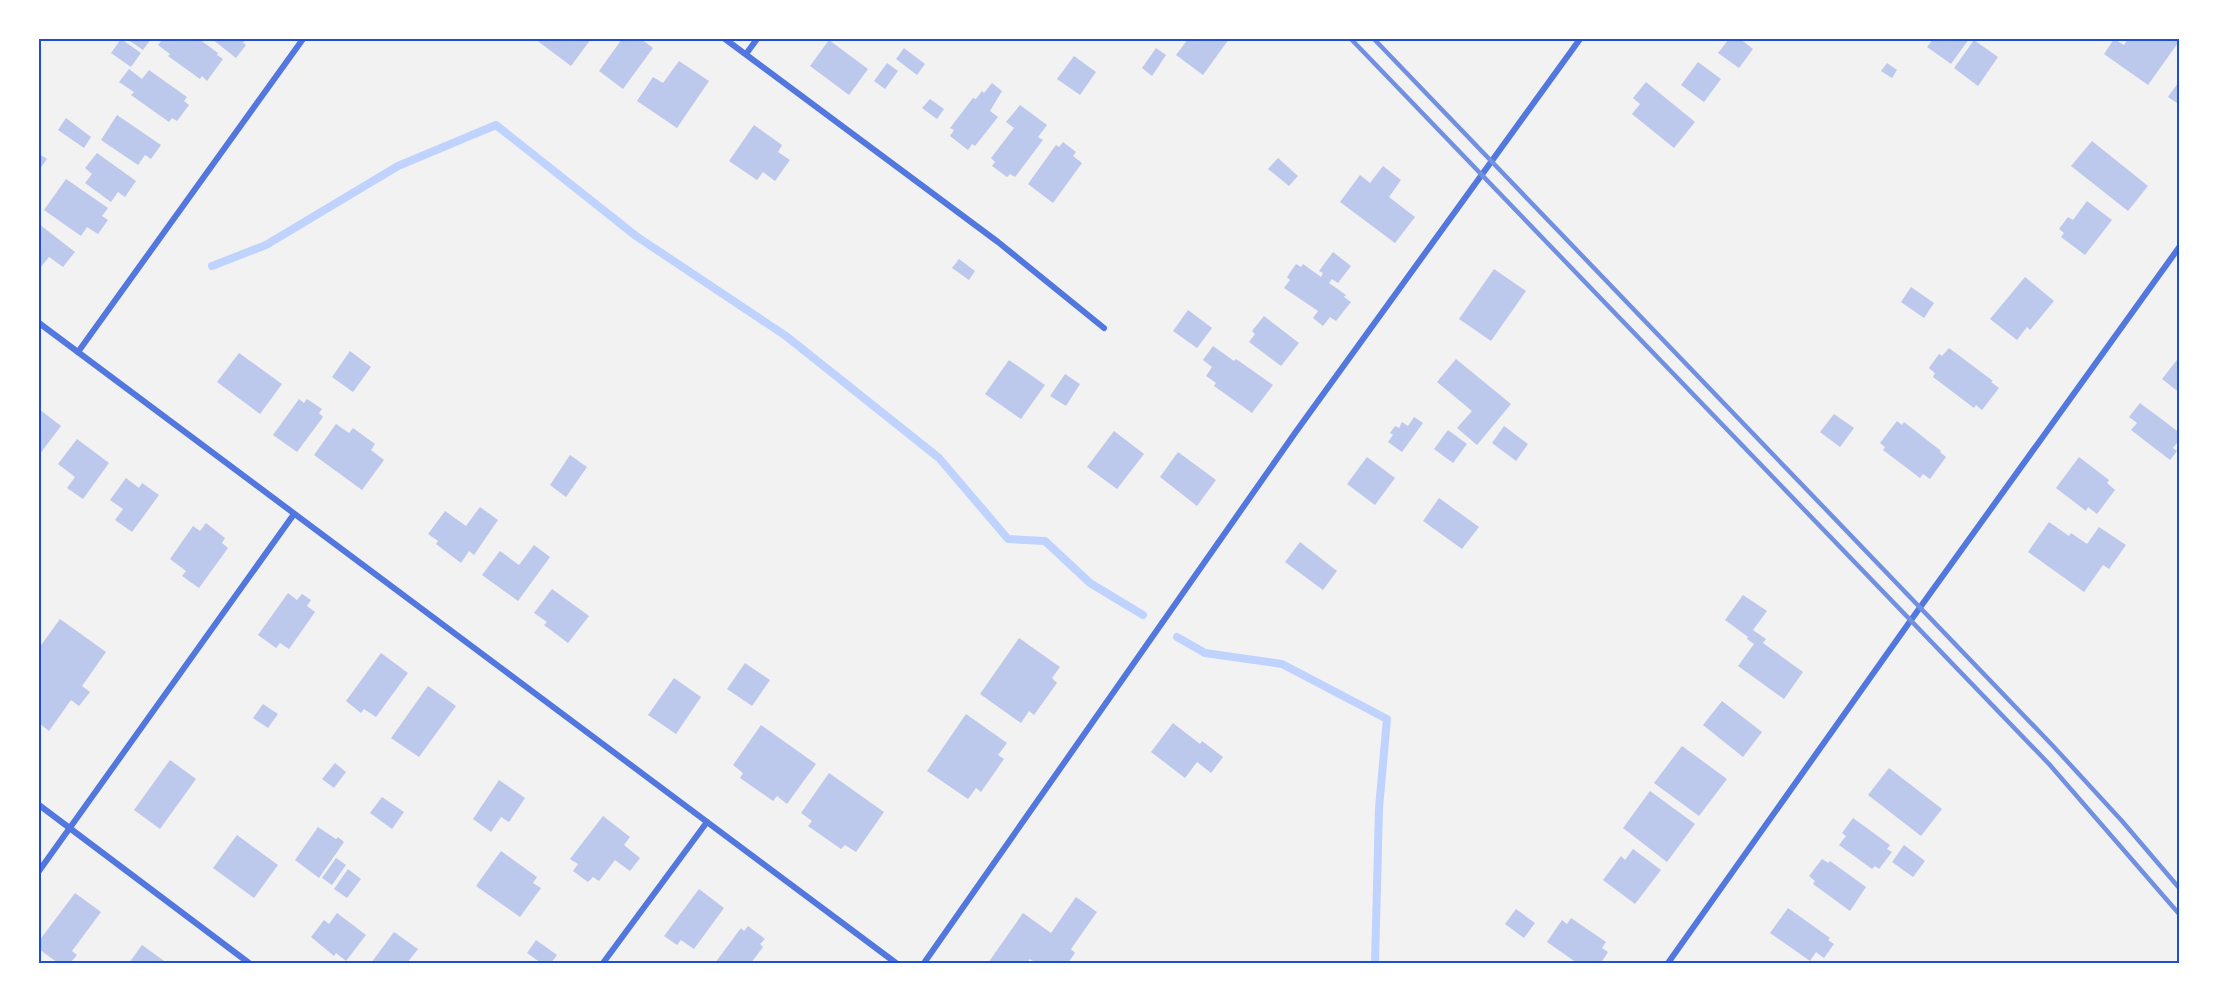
<svg xmlns="http://www.w3.org/2000/svg" width="2219" height="1002" font-family="Raleway,sans-serif">
<style>
.lines{fill:none;stroke-linecap:round;stroke-linejoin:round}
.stream{stroke:#bfd3fe;stroke-width:8}
.building{fill:#bdc9ec}
.minor{stroke:#5277de;stroke-width:6}
.rail{stroke:#7290e2;stroke-width:4.5}
.neatline{fill:none;stroke:#1d4ed8;stroke-width:2}
</style>
<rect width="100%" height="100%" fill="#f2f2f2"/>
<g class="lines">
<!-- stream -->
<g class="stream">
<polyline points="212,266 266,245 398,166 496,125 636,236 786,336 939,458 1008,539 1045,541 1090,583 1143,615"/>
<polyline points="1177,637 1205,653 1282,664 1387,719 1379,808 1375,963"/>
</g>
</g>
<!-- building -->
<g class="building">
<polygon points="121,39 141,53 131,67 111,53"/>
<polygon points="127,39 151,39 143,50"/>
<polygon points="163,39 199,39 218,53 217,55 223,59 207,81 202,76 200,79 168,56 170,54 158,45"/>
<polygon points="212,39 246,39 243,43 246,45 236,58"/>
<polygon points="535,39 591,39 571,66"/>
<polygon points="622,39 641,39 653,48 623,89 599,71"/>
<polygon points="1188,39 1229,39 1203,75 1176,55"/>
<polygon points="1729,39 1740,39 1753,49 1739,68 1718,53"/>
<polygon points="1933,39 1969,39 1951,64 1927,47"/>
<polygon points="2114,39 2124,45 2128,39 2180,40 2148,85 2104,54"/>
<polygon points="829,40 868,69 849,95 810,66"/>
<polygon points="1974,40 1998,57 1978,86 1954,68"/>
<polygon points="904,48 925,64 917,75 896,59"/>
<polygon points="1156,48 1166,55 1152,76 1142,68"/>
<polygon points="1074,56 1096,72 1080,95 1057,79"/>
<polygon points="679,61 709,81 677,128 637,101 653,77 663,83"/>
<polygon points="1698,62 1721,79 1704,102 1681,85"/>
<polygon points="887,63 898,71 885,89 874,81"/>
<polygon points="1887,63 1897,70 1892,78 1881,71"/>
<polygon points="129,69 142,79 149,70 187,97 184,101 189,105 177,121 172,118 169,122 131,95 134,92 119,82"/>
<polygon points="2180,80 2180,105 2168,97"/>
<polygon points="1646,82 1695,122 1674,148 1632,114 1640,104 1633,98"/>
<polygon points="992,83 1002,91 990,111 998,117 975,146 972,144 968,150 950,136 954,130 950,128 973,98 976,99 982,91 984,93"/>
<polygon points="930,99 944,109 937,119 922,108"/>
<polygon points="1020,105 1047,125 1038,137 1043,140 1015,177 1010,174 1007,177 992,166 995,162 991,158 1014,128 1006,122"/>
<polygon points="117,115 161,145 151,159 145,155 138,165 101,140"/>
<polygon points="66,118 91,137 84,148 58,130"/>
<polygon points="754,125 782,145 778,152 790,160 775,181 763,172 757,180 729,161"/>
<polygon points="2092,141 2148,186 2128,211 2071,166"/>
<polygon points="1063,142 1076,152 1073,156 1082,163 1053,203 1028,184 1056,145 1059,147"/>
<polygon points="97,153 136,181 125,197 118,192 111,202 85,183 92,174 85,168"/>
<polygon points="39,154 47,159 39,170"/>
<polygon points="1278,158 1298,176 1289,186 1268,169"/>
<polygon points="1383,166 1401,180 1389,197 1415,217 1395,243 1340,202 1360,175 1370,183"/>
<polygon points="66,179 108,208 102,216 108,220 98,234 87,227 81,236 44,210"/>
<polygon points="2087,201 2112,220 2085,255 2061,237 2064,233 2059,229 2068,217 2073,220"/>
<polygon points="39,224 75,252 63,267 49,257 40,268 39,267"/>
<polygon points="1333,252 1351,266 1338,283 1332,279 1329,283 1346,295 1344,297 1351,302 1336,321 1330,317 1323,326 1313,318 1318,311 1284,288 1290,280 1287,277 1296,264 1301,267 1303,264 1321,277 1323,273 1319,271"/>
<polygon points="959,259 975,271 969,280 952,268"/>
<polygon points="1494,269 1526,291 1491,341 1459,319"/>
<polygon points="2025,277 2054,301 2030,330 2027,327 2017,340 1990,319"/>
<polygon points="1911,287 1934,303 1924,318 1901,302"/>
<polygon points="1188,310 1212,328 1197,348 1173,331"/>
<polygon points="1264,316 1299,343 1281,366 1249,342 1255,334 1252,331"/>
<polygon points="1213,346 1234,361 1236,359 1273,385 1252,413 1214,386 1216,383 1206,376 1212,367 1203,360"/>
<polygon points="1949,348 1993,381 1991,382 1999,388 1982,410 1976,405 1974,408 1933,377 1935,373 1929,368 1939,354 1942,356"/>
<polygon points="350,351 371,367 353,392 332,377"/>
<polygon points="239,353 282,384 260,414 217,382"/>
<polygon points="2180,356 2180,393 2162,379"/>
<polygon points="1456,359 1511,404 1477,445 1457,428 1472,411 1437,382"/>
<polygon points="1009,360 1045,385 1021,419 985,394"/>
<polygon points="1065,374 1080,384 1066,406 1050,396"/>
<polygon points="299,399 304,403 307,399 322,409 319,413 323,417 297,452 273,435"/>
<polygon points="2140,403 2180,433 2180,439 2173,448 2177,451 2170,460 2131,430 2137,423 2129,417"/>
<polygon points="39,409 61,426 39,455"/>
<polygon points="1834,414 1854,428 1840,447 1820,432"/>
<polygon points="1414,417 1423,423 1402,452 1388,442 1393,435 1390,433 1395,426 1399,428 1402,422 1408,426"/>
<polygon points="1897,421 1902,425 1904,422 1941,451 1940,452 1946,457 1930,479 1923,474 1920,478 1883,450 1885,447 1880,443"/>
<polygon points="336,424 349,433 353,428 375,444 371,450 384,460 362,490 314,455"/>
<polygon points="1504,426 1528,444 1516,461 1492,443"/>
<polygon points="1448,430 1467,444 1453,463 1434,449"/>
<polygon points="1114,431 1144,454 1117,489 1087,467"/>
<polygon points="77,439 109,463 83,499 67,488 75,477 58,464"/>
<polygon points="1178,452 1216,480 1197,506 1160,477"/>
<polygon points="570,455 587,467 566,497 550,485"/>
<polygon points="1367,457 1395,478 1375,505 1347,484"/>
<polygon points="2079,457 2109,480 2107,483 2115,490 2097,514 2088,507 2086,511 2056,488"/>
<polygon points="126,478 139,488 142,483 159,495 132,532 115,520 123,509 110,500"/>
<polygon points="1439,498 1479,527 1462,549 1423,521"/>
<polygon points="480,507 498,520 474,555 469,551 461,563 436,544 438,541 428,534 445,511 466,526"/>
<polygon points="2049,522 2069,536 2071,533 2087,544 2099,527 2126,545 2109,569 2103,565 2084,592 2028,552"/>
<polygon points="206,523 225,538 222,543 228,548 199,588 182,576 186,571 170,559 193,526 200,531"/>
<polygon points="1300,542 1337,571 1323,590 1285,562"/>
<polygon points="534,545 550,557 518,601 482,575 500,551 519,565"/>
<polygon points="552,589 589,616 568,643 544,625 547,622 534,613"/>
<polygon points="288,593 297,600 302,594 311,600 307,606 315,612 289,649 280,643 276,648 258,635"/>
<polygon points="1743,595 1767,611 1753,630 1766,639 1763,643 1803,672 1784,699 1738,666 1754,644 1747,639 1748,637 1725,620"/>
<polygon points="60,619 106,652 82,686 90,692 79,706 71,700 49,731 39,723 39,648"/>
<polygon points="1019,638 1060,667 1052,678 1057,683 1034,715 1029,711 1021,723 980,694"/>
<polygon points="381,653 408,673 376,717 364,709 361,713 346,701"/>
<polygon points="745,663 770,680 752,706 727,689"/>
<polygon points="674,678 701,697 676,734 648,715"/>
<polygon points="428,686 456,706 419,757 391,738"/>
<polygon points="1722,701 1762,732 1743,757 1703,725"/>
<polygon points="263,704 278,714 268,728 253,718"/>
<polygon points="966,714 1007,743 998,755 1004,759 981,792 976,788 968,799 927,771"/>
<polygon points="1173,723 1200,744 1202,741 1223,757 1211,773 1197,762 1185,778 1151,752"/>
<polygon points="761,725 816,764 787,804 777,796 773,801 740,778 743,773 733,765"/>
<polygon points="1682,746 1727,779 1699,816 1654,783"/>
<polygon points="170,760 196,779 160,829 134,810"/>
<polygon points="335,763 346,772 334,788 322,779"/>
<polygon points="1889,768 1942,809 1921,836 1868,795"/>
<polygon points="829,773 884,812 856,852 845,845 841,849 808,826 812,821 801,813"/>
<polygon points="499,780 525,798 509,822 501,817 491,832 473,819"/>
<polygon points="1650,791 1695,824 1667,862 1623,828"/>
<polygon points="382,797 404,812 392,829 370,813"/>
<polygon points="603,816 630,837 624,845 640,858 630,871 615,860 599,881 593,877 588,882 573,871 578,864 570,859"/>
<polygon points="1853,818 1890,845 1887,849 1892,852 1879,869 1875,866 1872,869 1839,845 1846,836 1842,833"/>
<polygon points="318,827 336,839 338,837 344,842 319,878 295,860"/>
<polygon points="237,835 278,865 254,898 213,868"/>
<polygon points="1904,845 1925,861 1913,877 1892,862"/>
<polygon points="1633,849 1661,870 1635,904 1603,880 1621,856 1625,860"/>
<polygon points="501,851 537,877 533,883 541,888 520,917 476,886"/>
<polygon points="336,858 346,865 332,885 322,878"/>
<polygon points="1822,859 1828,863 1830,861 1866,887 1850,911 1813,884 1815,881 1809,876"/>
<polygon points="348,869 361,879 347,898 334,889"/>
<polygon points="699,889 724,908 694,949 681,940 677,945 664,936"/>
<polygon points="75,893 101,912 72,951 77,955 70,963 58,963 39,949 39,941"/>
<polygon points="1076,897 1097,912 1071,949 1075,953 1068,963 1036,963 1030,959 1027,963 988,963 1023,913 1051,933"/>
<polygon points="1788,908 1830,938 1828,940 1834,944 1824,958 1816,952 1810,961 1770,933"/>
<polygon points="1516,909 1535,923 1524,938 1505,924"/>
<polygon points="337,913 366,935 346,961 336,953 334,956 311,937 324,920 329,924"/>
<polygon points="1571,918 1606,942 1602,948 1608,952 1601,963 1577,963 1547,942 1562,920 1567,924"/>
<polygon points="748,926 765,939 760,944 763,947 751,963 715,963 741,928 744,931"/>
<polygon points="394,932 418,949 407,963 371,963"/>
<polygon points="536,940 557,955 551,963 541,963 527,953"/>
<polygon points="142,945 167,963 129,963"/>
</g>
<g class="lines">
<!-- minor -->
<g class="minor">
<polyline points="725,39 998,242 1104,328"/>
<polyline points="746,54 757,39"/>
<polyline points="39,323 896,963"/>
<polyline points="78,352 303,39"/>
<polyline points="39,805 249,963"/>
<polyline points="39,871 294,514"/>
<polyline points="603,963 707,822"/>
<polyline points="924,963 1295,433 1580,39"/>
<polyline points="1668,963 1911,620 2180,246"/>
</g>
<!-- rail -->
<g class="rail">
<polyline points="1351,39 2049,764 2180,915"/>
<polyline points="1374,39 2054,747 2122,821 2180,889"/>
</g>
</g>
<!-- border -->
<rect width="2219" height="1002" fill="none" stroke="#ffffff" stroke-width="81"/>
<rect x="40" y="40" width="2138" height="922" class="neatline"/>
</svg>
